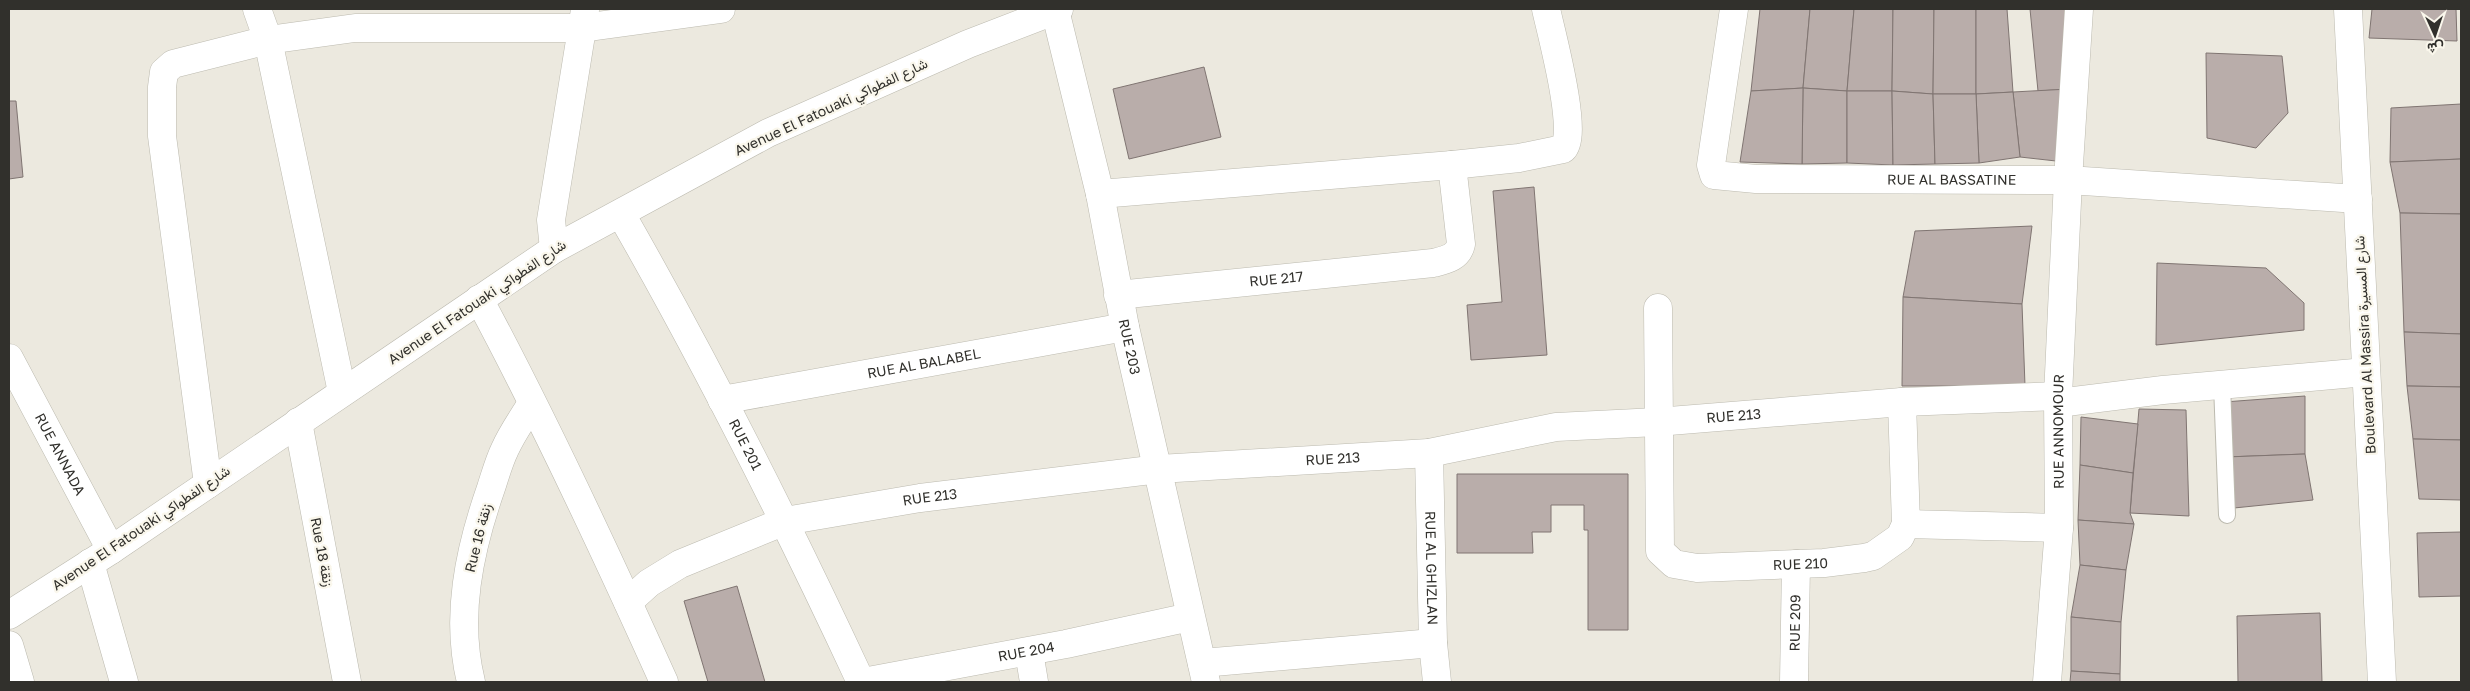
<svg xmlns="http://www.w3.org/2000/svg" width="2470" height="691" font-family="'Golos Text',Vazirmatn,sans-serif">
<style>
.building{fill:#b9adaa;stroke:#807572}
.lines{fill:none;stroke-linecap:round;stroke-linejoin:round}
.lane-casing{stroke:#bcbaaf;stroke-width:18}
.street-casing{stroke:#bcbaaf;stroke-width:29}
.secondary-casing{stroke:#bcbaaf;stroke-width:29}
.lane{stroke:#fff;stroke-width:16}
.street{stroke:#fff;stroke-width:28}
.secondary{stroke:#fff;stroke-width:28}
.labels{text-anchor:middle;stroke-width:4.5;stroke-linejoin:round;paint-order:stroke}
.street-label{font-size:14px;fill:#31302c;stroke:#faf7ec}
</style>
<rect width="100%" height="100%" fill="#ece9df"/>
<!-- building -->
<g class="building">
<polygon points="1760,9 1810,9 1803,88 1751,91"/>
<polygon points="1810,9 1854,9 1847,91 1803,88"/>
<polygon points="1854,9 1893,9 1892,91 1847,91"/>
<polygon points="1893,9 1934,9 1933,94 1892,91"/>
<polygon points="1934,9 1976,9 1976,94 1933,94"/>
<polygon points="1976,9 2007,9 2013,92 1976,94"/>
<polygon points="2030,9 2079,9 2069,89 2038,91"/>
<polygon points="2372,9 2456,9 2457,41 2369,38"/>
<polygon points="2206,53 2282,56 2288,113 2256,148 2207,138"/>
<polygon points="1204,67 1221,137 1129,159 1113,89"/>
<polygon points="1803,88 1847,91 1847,163 1802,164"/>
<polygon points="1803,88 1802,164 1740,162 1751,91"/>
<polygon points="2069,89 2065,162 2020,157 2013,92"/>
<polygon points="1847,91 1892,91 1893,165 1847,163"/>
<polygon points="1892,91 1933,94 1935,164 1893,165"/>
<polygon points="2013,92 2020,157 1979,163 1976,94"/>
<polygon points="1933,94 1976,94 1979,163 1935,164"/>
<polygon points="9,101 16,101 23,177 9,179"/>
<polygon points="2461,104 2461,159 2390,162 2391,108"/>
<polygon points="2461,159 2461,214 2400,213 2390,162"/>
<polygon points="1534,187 1547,355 1471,360 1467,305 1502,302 1493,191"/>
<polygon points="2400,213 2461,214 2461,334 2404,332"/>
<polygon points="2032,226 2022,304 1903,297 1915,231"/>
<polygon points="2157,263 2266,268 2304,303 2304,330 2156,345"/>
<polygon points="1903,297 2022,304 2025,386 1902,386"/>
<polygon points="2404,332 2461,334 2461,387 2407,386"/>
<polygon points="2407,386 2461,387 2461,440 2413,439"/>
<polygon points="2305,396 2305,454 2226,457 2224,402"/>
<polygon points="2139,409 2186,410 2189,516 2130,513"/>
<polygon points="2081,417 2138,424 2133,473 2080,465"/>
<polygon points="2413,439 2461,440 2461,500 2419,499"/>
<polygon points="2305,454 2313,500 2234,508 2226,457"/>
<polygon points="2080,465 2133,473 2130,513 2134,524 2078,520"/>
<polygon points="1457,474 1628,474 1628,630 1588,630 1588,530 1584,530 1584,505 1551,505 1551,532 1532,532 1533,553 1457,553"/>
<polygon points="2078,520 2134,524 2126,570 2080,565"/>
<polygon points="2461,532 2461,596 2419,597 2417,533"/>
<polygon points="2080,565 2126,570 2121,622 2071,617"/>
<polygon points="737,586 765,682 708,682 684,601"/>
<polygon points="2320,613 2322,682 2238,682 2237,616"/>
<polygon points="2071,617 2121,622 2120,674 2071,671"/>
<polygon points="2071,671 2120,674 2120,682 2070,682"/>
</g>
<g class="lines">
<!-- lane casing -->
<g class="lane-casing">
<polyline id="lane" points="2222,385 2227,515"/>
</g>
<!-- street casing -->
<g class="street-casing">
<g id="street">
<polyline points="257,9 268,40 342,392"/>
<path id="s1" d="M 1734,9 L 1711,165 L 1714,175 L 1756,179 L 2068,180 L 2358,199"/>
<path id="s2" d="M 1055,10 L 1100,194 L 1125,327 L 1206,682"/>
<path d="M 1100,194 L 1452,165 L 1519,158 L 1563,149 C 1579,135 1551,32 1546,9"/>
<path id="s3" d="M 621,214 C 708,366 787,523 861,682"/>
<polyline points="554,249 551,220 585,10"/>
<path id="s4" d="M 1118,295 L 1433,263 C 1445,260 1458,258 1461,244 L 1452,165"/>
<path id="s5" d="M 1658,308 L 1660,551 L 1674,564 L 1697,568 L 1824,563 L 1864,558 L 1873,556 L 1900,537 L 1906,524 L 2059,528"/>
<path id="s6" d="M 9,358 L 111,550"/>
<path id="s7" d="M 722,400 L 1125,327"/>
<polyline points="1902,402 1906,524"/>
<polyline points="2058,403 2163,390 2366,372"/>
<polyline points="298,422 347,682"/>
<path id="s8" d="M 1429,453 L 1433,643 L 1437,682"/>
<polyline points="208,484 162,136 162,87 164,72 173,64 268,40 355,28 582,28 721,9"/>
<polyline points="90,563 124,682"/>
<path id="s9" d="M 628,602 L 649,583 L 680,564 L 785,521 L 920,498 L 1159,469 L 1429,453 L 1556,427 L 1657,422 L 1902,402 L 2058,396"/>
<polyline points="9,645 20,682"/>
<polyline points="1029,652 1034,682"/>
<polyline points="1202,663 1433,643"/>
<path d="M 471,682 C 455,617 469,551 491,488 C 495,476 499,461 505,449 C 512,433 523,418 532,403"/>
<path id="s10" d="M 863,682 L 1066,644 L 1190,617"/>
<path id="s11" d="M 1794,682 L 1796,564"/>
<path id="s12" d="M 2047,682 L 2059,528 L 2058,396 L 2068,180 L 2079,9"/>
</g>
</g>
<!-- secondary casing -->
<g class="secondary-casing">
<g id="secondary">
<polyline points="2348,9 2382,682"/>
<path d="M 479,299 C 546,424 606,553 664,682"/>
<polyline points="9,615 111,550 554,249 768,133 968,44 1059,9"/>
</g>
</g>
<!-- lane -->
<use href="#lane" class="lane"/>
<!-- street -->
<use href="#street" class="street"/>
<!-- secondary -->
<use href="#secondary" class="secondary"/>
</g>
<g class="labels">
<!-- street labels -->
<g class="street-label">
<text transform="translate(831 107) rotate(-25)" y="5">Avenue El Fatouaki شارع الفطواكي</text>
<text dy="5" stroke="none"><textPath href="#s1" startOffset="406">RUE AL BASSATINE</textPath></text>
<text dy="5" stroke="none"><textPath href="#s4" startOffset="159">RUE 217</textPath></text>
<text transform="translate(477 302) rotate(-34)" y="5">Avenue El Fatouaki شارع الفطواكي</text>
<text transform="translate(2365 345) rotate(-93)" y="5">Boulevard Al Massira شارع المسيرة</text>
<text dy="5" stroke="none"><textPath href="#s2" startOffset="345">RUE 203</textPath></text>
<text dy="5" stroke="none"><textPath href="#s7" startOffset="205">RUE AL BALABEL</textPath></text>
<text dy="5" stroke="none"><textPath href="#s9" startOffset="1134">RUE 213</textPath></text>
<text dy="5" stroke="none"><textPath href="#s12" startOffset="251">RUE ANNOMOUR</textPath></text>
<text dy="5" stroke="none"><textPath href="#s3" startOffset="262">RUE 201</textPath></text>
<text dy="5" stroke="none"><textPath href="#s6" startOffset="109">RUE ANNADA</textPath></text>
<text dy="5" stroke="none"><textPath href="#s9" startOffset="730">RUE 213</textPath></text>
<text dy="5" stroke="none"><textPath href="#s9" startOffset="325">RUE 213</textPath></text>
<text transform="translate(141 528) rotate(-34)" y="5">Avenue El Fatouaki شارع الفطواكي</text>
<text transform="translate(478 538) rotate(-76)" y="5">Rue 16 زنقة</text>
<text transform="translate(322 552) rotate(79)" y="5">Rue 18 زنقة</text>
<text dy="5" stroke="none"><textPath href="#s5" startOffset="389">RUE 210</textPath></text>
<text dy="5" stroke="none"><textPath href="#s8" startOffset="115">RUE AL GHIZLAN</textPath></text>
<text dy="5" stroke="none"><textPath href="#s11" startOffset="59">RUE 209</textPath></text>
<text dy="5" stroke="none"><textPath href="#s10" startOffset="166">RUE 204</textPath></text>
</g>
</g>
<!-- border -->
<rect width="2470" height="691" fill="none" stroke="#31302c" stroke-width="20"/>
<!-- north arrow -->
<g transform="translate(2435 35) rotate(177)" stroke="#faf7ec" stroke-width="4" paint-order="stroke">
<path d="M0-4L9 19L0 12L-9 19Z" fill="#31302c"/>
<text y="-8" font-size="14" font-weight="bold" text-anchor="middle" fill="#31302c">ش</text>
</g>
</svg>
